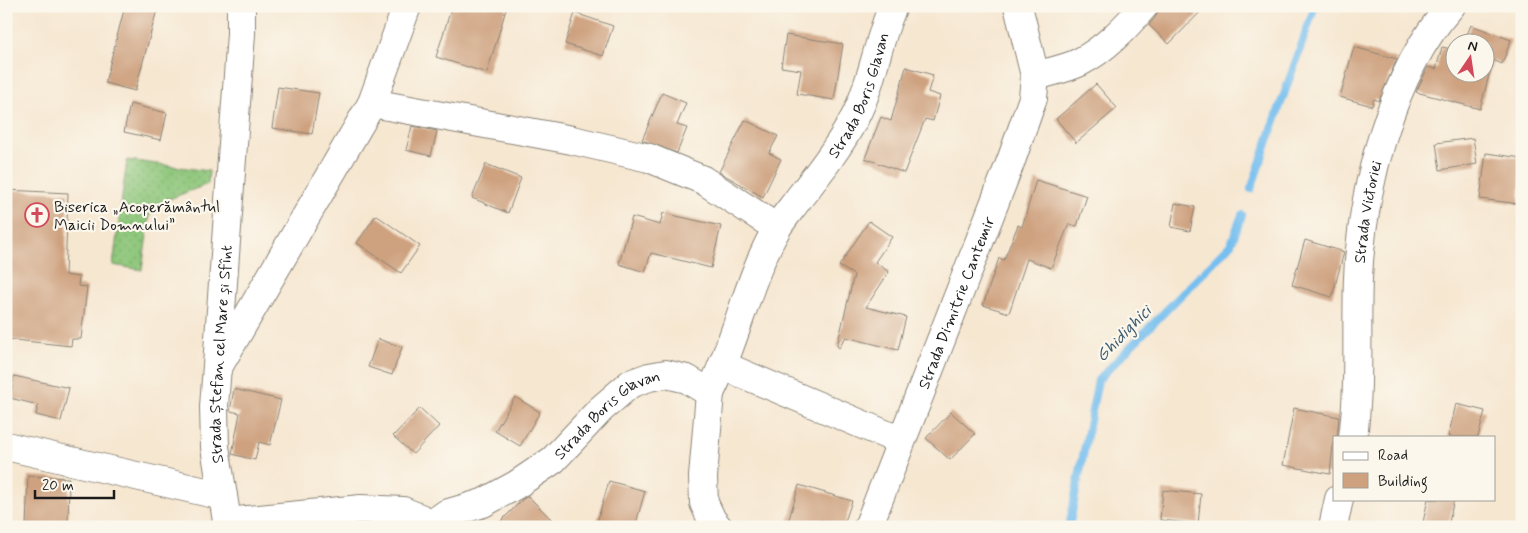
<svg xmlns="http://www.w3.org/2000/svg" width="1528" height="533" font-family="Mynerve,sans-serif">
<style>
.grass{fill:url(#grass-dots);stroke:#54714b}
.lines{fill:none;stroke-linecap:round;stroke-linejoin:round}
.stream{stroke:#76bfef;stroke-width:8}
.building{fill:#cea17f}
.street-casing{stroke:#898276;stroke-width:30}
.secondary-casing{stroke:#898276;stroke-width:30}
.street{stroke:#fff;stroke-width:28}
.secondary{stroke:#fff;stroke-width:28}
.labels{text-anchor:middle;stroke-width:4.5;stroke-linejoin:round;paint-order:stroke}
.street-label{font-size:16px;fill:#1c1c1c;stroke:#fbf7ec}
.poi-label{font-size:16px;fill:#1c1c1c;stroke:#fbf7ec;text-anchor:start}
.water-label{font-size:18px;font-style:italic;fill:#405d70;stroke:#fbf7ec}
</style>
<defs>
<pattern id="grass-dots" width="8" height="8" patternUnits="userSpaceOnUse" patternTransform="scale(1.25)"><rect width="8" height="8" fill="#8dc67a"/><path d="M2 2h.1M6 6h.1" fill="none" stroke="#79aa69" stroke-width="1.8" stroke-linecap="round"/></pattern>
</defs>
<rect width="100%" height="100%" fill="#fbf7ec"/>
<filter id="ink" filterUnits="userSpaceOnUse"><feTurbulence type="fractalNoise" baseFrequency=".02" numOctaves="2"/><feDisplacementMap in="SourceGraphic" scale="10" xChannelSelector="R" yChannelSelector="G"/><feConvolveMatrix kernelMatrix="1 2 1 2 8 2 1 2 1" color-interpolation-filters="sRGB"/></filter>
<filter id="wash" filterUnits="userSpaceOnUse"><feTurbulence type="fractalNoise" baseFrequency=".0096" numOctaves="4" result="noise"/><feDisplacementMap in="SourceGraphic" scale="20" xChannelSelector="R" yChannelSelector="G"/><feGaussianBlur stdDeviation="1.12" result="paint"/><feColorMatrix in="noise" values="0 0 0 0 0 0 0 0 0 0 0 0 0 0 0 0 0 1.4 0 .05"/><feComposite in="paint" operator="in"/></filter>
<g filter="url(#wash)">
<rect width="100%" height="100%" fill="#f6e7d1"/>
<!-- grass -->
<polygon class="grass" points="127,160 209,171 208,184 151,206 142,270 113,265"/>
<g class="lines">
<!-- stream -->
<g class="stream">
<polyline points="1251,189 1315,6"/>
<polyline points="1069,527 1098,380 1231,244 1242,215"/>
</g>
</g>
<g id="blocks">
<!-- building -->
<g class="building">
<polygon points="125,6 158,6 135,91 105,83"/>
<polygon points="452,6 507,6 487,73 436,57"/>
<polygon points="1159,6 1206,6 1169,44 1149,25 1156,16"/>
<polygon points="575,13 613,26 603,56 565,44"/>
<polygon points="1471,25 1511,40 1502,64 1493,60 1480,109 1416,92 1428,67 1436,69 1442,47 1456,50 1456,72 1486,72 1486,42 1464,42"/>
<polygon points="786,35 843,44 834,100 797,94 801,70 781,67"/>
<polygon points="1354,47 1397,59 1379,101 1374,99 1372,106 1340,97"/>
<polygon points="906,67 933,75 928,92 940,96 933,121 925,119 904,173 865,158 881,117 891,121"/>
<polygon points="1096,84 1117,108 1076,143 1056,119"/>
<polygon points="278,87 319,93 312,134 272,128"/>
<polygon points="662,93 686,103 677,125 687,128 677,153 642,140"/>
<polygon points="130,104 167,113 161,140 124,132"/>
<polygon points="745,120 778,136 769,153 781,159 763,197 719,172"/>
<polygon points="412,126 437,131 431,156 406,150"/>
<polygon points="1473,138 1477,164 1440,170 1436,143"/>
<polygon points="1486,153 1522,158 1519,204 1480,199"/>
<polygon points="486,164 521,178 508,213 472,198"/>
<polygon points="1036,180 1087,196 1077,226 1069,224 1051,268 1027,259 1009,313 983,305 999,258 1004,260 1018,225 1022,227"/>
<polygon points="6,190 68,193 65,275 79,277 78,286 87,287 81,339 72,339 71,346 6,339"/>
<polygon points="1175,203 1195,207 1190,231 1171,227"/>
<polygon points="663,213 721,226 711,268 651,253 645,272 619,264 632,217 660,225"/>
<polygon points="376,215 420,246 401,273 357,243"/>
<polygon points="869,221 892,237 875,262 889,272 866,307 906,317 898,350 846,337 839,348 837,346 854,275 839,266"/>
<polygon points="1305,240 1344,252 1332,297 1292,285"/>
<polygon points="378,339 402,347 392,375 368,367"/>
<polygon points="14,376 69,388 61,421 36,415 38,405 10,398"/>
<polygon points="234,389 281,400 270,445 259,442 255,460 232,454 240,413 230,411"/>
<polygon points="515,397 540,412 520,446 495,431"/>
<polygon points="1456,404 1485,411 1478,437 1448,437"/>
<polygon points="420,408 439,426 413,454 393,436"/>
<polygon points="1294,408 1339,417 1337,437 1334,437 1330,474 1283,465"/>
<polygon points="951,412 975,434 950,460 926,438"/>
<polygon points="28,476 69,478 68,527 26,527"/>
<polygon points="609,481 645,491 635,527 614,527 597,522"/>
<polygon points="799,485 852,501 843,527 821,520 819,527 803,527 788,522"/>
<polygon points="1163,490 1201,494 1198,524 1160,520"/>
<polygon points="528,496 559,527 495,527 523,499"/>
<polygon points="1428,499 1454,499 1448,527 1422,527"/>
</g>
</g>
</g>
<g filter="url(#ink)">
<use href="#blocks" fill-opacity="0" stroke="#898276" stroke-width="1"/>
<g class="lines">
<!-- street casing -->
<g class="street-casing">
<g id="street">
<path d="M 1035,76 C 1049,72 1066,69 1080,62 C 1105,49 1125,28 1144,6"/>
<polyline points="372,103 572,140 649,158 703,180 777,228"/>
<polyline points="724,366 901,441"/>
<polyline points="217,369 372,103 407,6"/>
<polyline points="710,393 703,477 704,503 712,520 718,527"/>
<polyline points="6,446 223,496"/>
<polyline points="225,527 227,522 361,509 403,511 437,525"/>
<path id="s1" d="M 437,527 L 439,519 L 446,514 L 483,503 L 516,485 L 553,460 L 601,409 L 630,384 L 649,377 L 666,374 L 687,379 L 710,393 C 737,340 747,280 777,228 C 783,218 792,208 799,198 C 819,173 840,146 855,117 C 873,82 877,42 893,6"/>
<path id="s2" d="M 868,527 L 1012,158 L 1033,98 L 1035,76 L 1018,6"/>
</g>
</g>
<!-- secondary casing -->
<g class="secondary-casing">
<g id="secondary">
<path id="s3" d="M 1353,437 C 1360,384 1356,331 1358,278 C 1362,189 1391,73 1451,6"/>
<path id="s4" d="M 228,527 L 215,447 L 214,407 L 241,34 L 241,6"/>
<polyline points="1333,527 1339,499"/>
</g>
</g>
<!-- street -->
<use href="#street" class="street"/>
<!-- secondary -->
<use href="#secondary" class="secondary"/>
</g>
</g>
<!-- icons -->
<defs>
<g id="church-ring" transform="scale(1.25)"><circle r="9.5" fill="#fbf7ec" stroke="#d1495b" stroke-width="1.5"/><path d="M-1.2-6h2.4v3.5h3.3v2.4h-3.3V6h-2.4V-.1h-3.3v-2.4h3.3Z" fill="#d1495b"/></g>
</defs>
<g fill-rule="evenodd">
<use href="#church-ring" x="37" y="215"/>
</g>
<g class="labels">
<!-- street labels -->
<g class="street-label">
<text dy="6" stroke="none"><textPath href="#s1" startOffset="668">Strada Boris Glavan</textPath></text>
<text dy="6" stroke="none"><textPath href="#s3" startOffset="226">Strada Victoriei</textPath></text>
<text dy="6" stroke="none"><textPath href="#s2" startOffset="241">Strada Dimitrie Cantemir</textPath></text>
<text dy="6" stroke="none"><textPath href="#s4" startOffset="174">Strada Ștefan cel Mare și Sfînt</textPath></text>
<text dy="6" stroke="none"><textPath href="#s1" startOffset="210">Strada Boris Glavan</textPath></text>
</g>
<!-- poi labels -->
<g class="poi-label">
<text x="54" y="212">Biserica „Acoperământul<tspan x="54" dy="18">Maicii Domnului”</tspan></text>
</g>
<!-- water labels -->
<g class="water-label">
<text transform="translate(1123 333) rotate(-46)" y="6">Ghidighici</text>
</g>
</g>
<!-- margin -->
<rect width="1528" height="533" fill="none" stroke="#fbf7ec" stroke-width="25"/>
<!-- legend -->
<rect x="1333" y="436" width="162" height="65" fill="#fbf7ec" stroke="#a29f99"/>
<rect x="1343" y="452" width="25" height="8" fill="#ffffff" stroke="#a29f99"/>
<text x="1378" y="460" font-size="15" fill="#1c1c1c">Road</text>
<rect x="1343" y="473" width="25" height="15" fill="#cea17f" stroke="#a29f99"/>
<text x="1378" y="486" font-size="15" fill="#1c1c1c">Building</text>
<!-- north arrow -->
<g transform="translate(1470 58) rotate(13)"><circle r="24" fill="#fbf7ec" stroke="#a29f99"/>
<path d="M0-4L9 19L0 12L-9 19Z" fill="#d1495b"/>
<text y="-8" font-size="14" font-weight="bold" text-anchor="middle" fill="#1c1c1c">N</text>
</g>
<!-- scale -->
<path d="M35 490v8h79v-8" fill="none" stroke="#1c1c1c" stroke-width="2.5"/>
<text x="42" y="490" font-size="15" fill="#1c1c1c" stroke="#fbf7ec" stroke-width="4" paint-order="stroke">20 m</text>
</svg>
